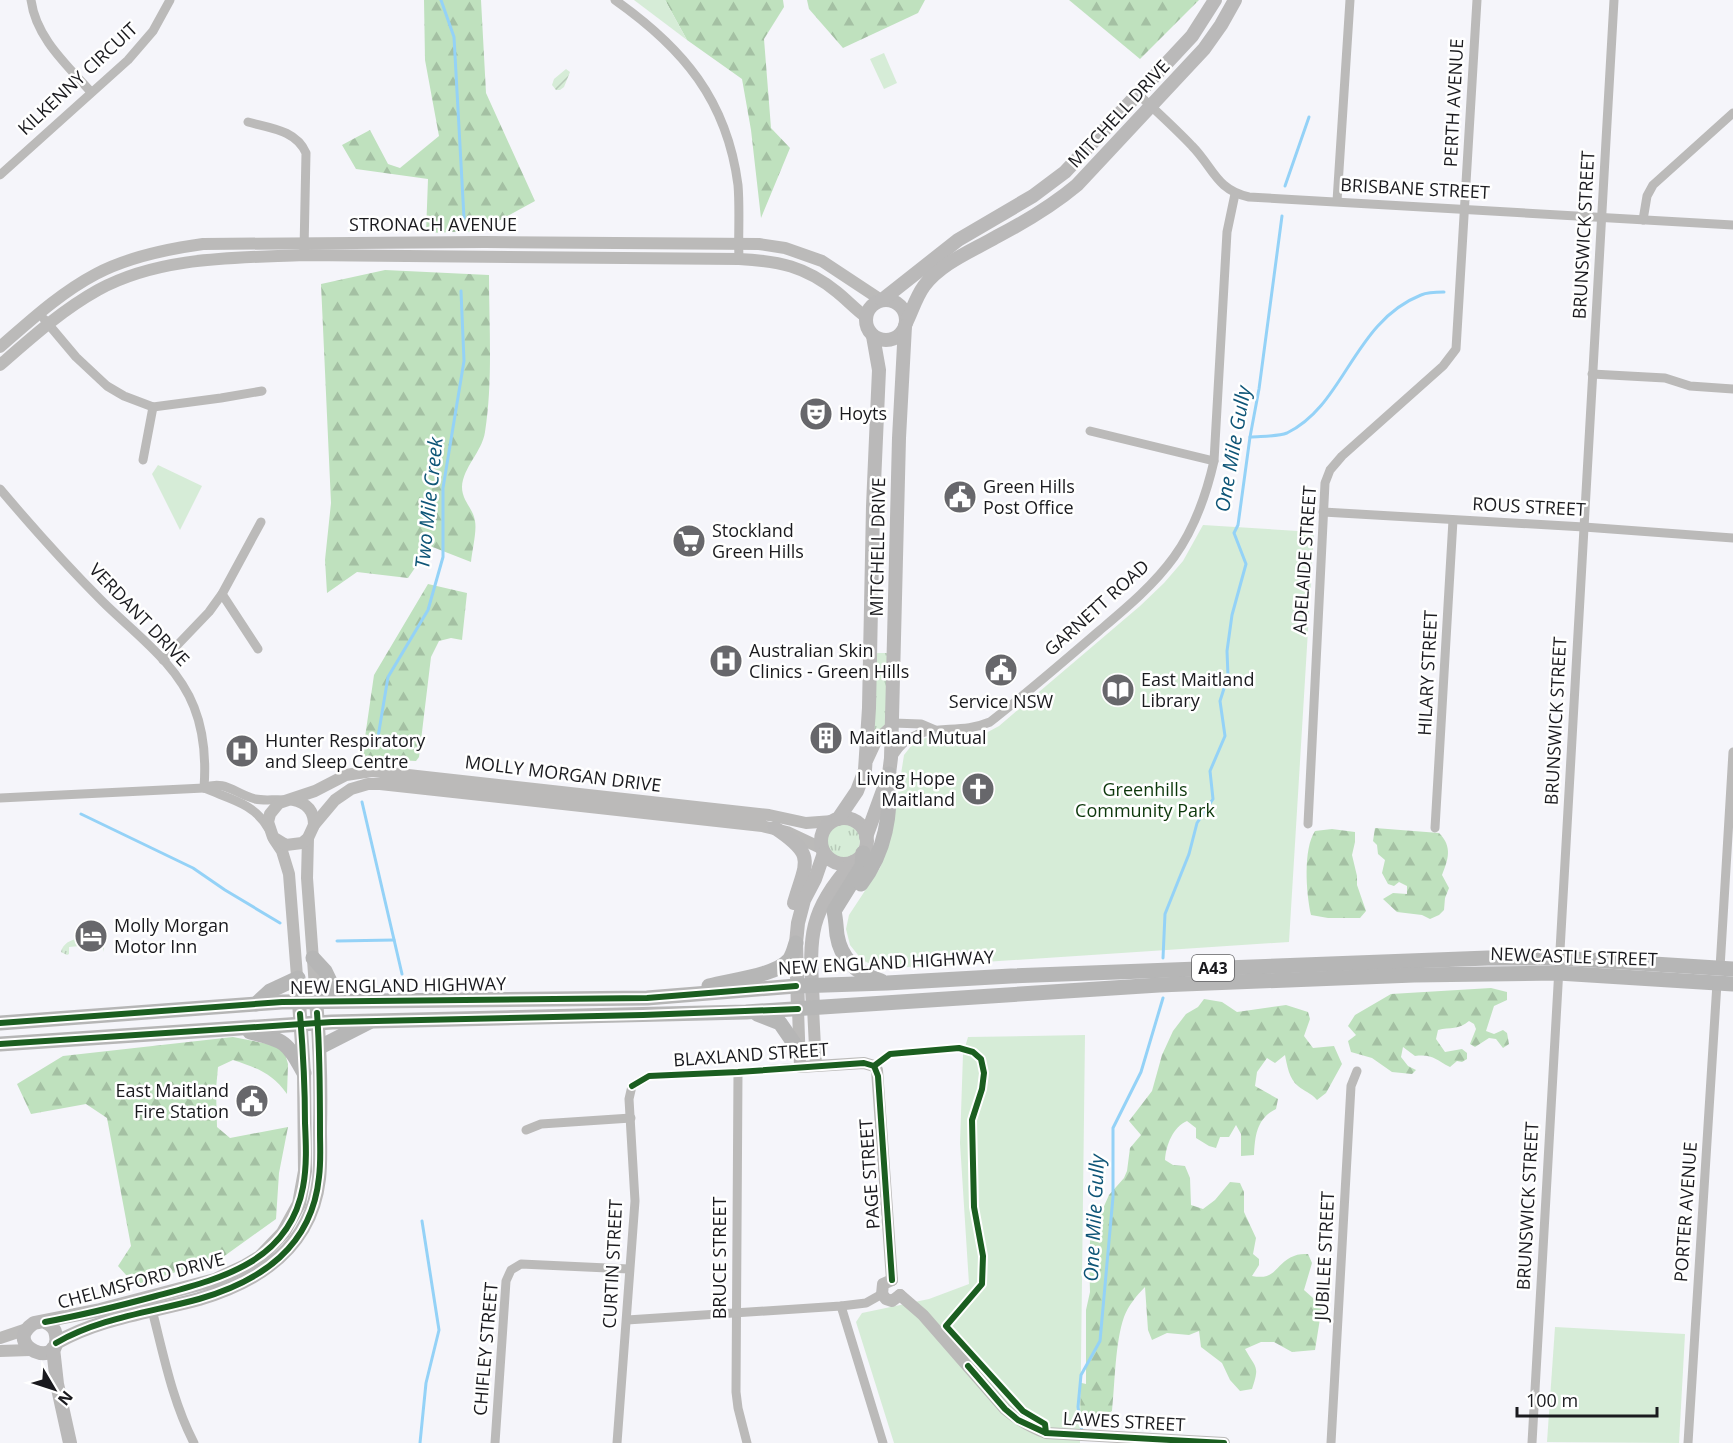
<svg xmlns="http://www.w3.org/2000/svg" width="1733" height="1443" font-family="'Open Sans',sans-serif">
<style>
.grass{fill:url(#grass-tufts)}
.forest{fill:url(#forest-firs)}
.park{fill:#d6ecd7}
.garden{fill:url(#garden-furrows)}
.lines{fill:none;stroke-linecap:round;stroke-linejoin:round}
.stream{stroke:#94d2f7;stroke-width:3}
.minor{stroke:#bbbab9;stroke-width:9}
.tertiary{stroke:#bbbab9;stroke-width:12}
.secondary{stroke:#bab9b9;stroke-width:14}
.trunk{stroke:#b6b6b6;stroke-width:15}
.cycleway-casing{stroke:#fff;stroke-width:10}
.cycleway{stroke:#1b5e20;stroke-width:6}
.labels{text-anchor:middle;stroke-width:5;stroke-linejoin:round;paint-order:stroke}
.shield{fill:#fff;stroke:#5f5f62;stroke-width:1.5}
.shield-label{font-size:16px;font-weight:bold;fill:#1a1a1e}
.street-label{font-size:18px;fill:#1a1a1e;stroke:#fff}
.poi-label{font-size:18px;fill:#1a1a1e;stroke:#fff;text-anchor:start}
.park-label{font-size:18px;fill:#0d380c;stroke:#fff}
.water-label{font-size:20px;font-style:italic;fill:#0e5577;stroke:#fff}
</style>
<defs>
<pattern id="grass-tufts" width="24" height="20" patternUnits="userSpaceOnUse" patternTransform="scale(1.5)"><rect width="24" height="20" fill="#d6ecd7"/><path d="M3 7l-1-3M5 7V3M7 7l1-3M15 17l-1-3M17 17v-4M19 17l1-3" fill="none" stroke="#b7cab8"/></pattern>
<pattern id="forest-firs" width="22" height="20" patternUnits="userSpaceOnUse" patternTransform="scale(1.5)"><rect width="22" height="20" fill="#bfe1be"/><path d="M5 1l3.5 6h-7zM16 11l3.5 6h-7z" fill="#a4c0a3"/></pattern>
<pattern id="garden-furrows" width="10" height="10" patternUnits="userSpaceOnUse" patternTransform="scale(1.5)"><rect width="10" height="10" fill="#d6ecd7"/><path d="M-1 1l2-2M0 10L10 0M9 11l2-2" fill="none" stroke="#b7cab8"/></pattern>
</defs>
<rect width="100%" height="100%" fill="#f5f5fa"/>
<!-- grass -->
<g class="grass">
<polygon points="874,653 889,653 887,722 875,736 872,734"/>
<circle cx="843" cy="841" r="17"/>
<path d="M 104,936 L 104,952 L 102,944 L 69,947 L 69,954 L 67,955 L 61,952 C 65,935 90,938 104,936 Z"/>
</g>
<!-- forest -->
<g class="forest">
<polygon points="424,0 481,0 486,93 535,201 480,231 426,233 428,179 356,169 342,145 370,130 388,164 400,168 439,136 425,60"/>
<polygon points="665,0 783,0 784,7 764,39 771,128 790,148 761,218 751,130 742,79 687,40"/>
<polygon points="807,0 925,0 918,13 843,48 809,9"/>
<polygon points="1069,0 1199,0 1140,59"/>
<path d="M 385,270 L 489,275 C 489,327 493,381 485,432 C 482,452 463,467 462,487 C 462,501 473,508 475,521 C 477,531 472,551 471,562 L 430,546 L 408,578 L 357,572 L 327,593 L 325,560 L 331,503 L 321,284 Z"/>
<polygon points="428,584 467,593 462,640 451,638 439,641 431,657 419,757 416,761 362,758 374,675"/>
<path d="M 1375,828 L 1439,833 C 1453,847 1448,860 1442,875 L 1449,888 L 1445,898 L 1444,910 L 1439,915 L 1430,919 L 1422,915 L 1397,912 L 1383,899 L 1393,893 L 1407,894 L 1407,886 L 1399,882 L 1394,886 L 1388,884 L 1382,873 L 1385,860 L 1378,854 L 1377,845 L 1373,841 Z"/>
<path d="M 1332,829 L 1355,832 L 1355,842 L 1352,855 L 1357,876 L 1357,885 L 1366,911 L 1360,918 L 1328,918 L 1311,915 C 1306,893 1303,849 1315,831 Z"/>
<path d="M 1491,988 L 1507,992 L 1507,1000 L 1494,1006 L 1486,1031 L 1494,1034 L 1503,1030 L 1507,1033 L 1509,1044 L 1503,1048 L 1496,1039 L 1489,1038 L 1475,1047 L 1470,1044 L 1476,1029 L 1474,1024 L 1469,1021 C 1459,1030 1450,1027 1438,1030 L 1436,1039 L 1445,1052 L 1462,1049 L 1467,1053 L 1467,1059 L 1462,1062 L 1457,1061 L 1450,1067 C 1435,1060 1434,1054 1415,1056 L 1403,1047 L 1401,1057 L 1408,1066 L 1416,1070 L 1412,1074 L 1392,1072 L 1372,1058 L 1351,1052 L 1348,1041 L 1356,1035 L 1348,1026 L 1355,1015 L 1391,994 Z"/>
<path d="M 1204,999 L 1222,1002 L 1237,1012 L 1286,1005 L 1308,1012 L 1310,1019 L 1304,1036 L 1313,1048 L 1334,1046 L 1342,1064 L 1326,1093 L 1317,1100 C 1310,1092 1305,1092 1298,1086 C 1289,1079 1287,1065 1285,1055 L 1275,1063 L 1267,1058 L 1257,1072 L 1255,1086 L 1278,1099 L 1276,1109 C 1257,1118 1255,1135 1254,1155 L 1241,1156 L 1241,1134 L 1236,1125 L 1229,1137 L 1220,1137 L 1216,1148 L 1209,1146 L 1196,1138 L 1196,1128 L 1187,1121 C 1173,1127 1166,1145 1165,1160 L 1173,1165 L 1185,1166 L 1190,1178 L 1191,1205 L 1203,1209 L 1215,1200 L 1230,1182 L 1240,1183 L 1244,1192 L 1244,1212 L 1256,1238 L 1253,1254 L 1259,1259 L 1259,1265 L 1252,1276 C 1277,1281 1275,1263 1294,1256 C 1298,1254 1304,1254 1308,1254 L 1312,1263 L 1304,1290 L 1322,1306 L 1315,1350 L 1292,1352 L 1274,1342 L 1261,1342 L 1245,1349 C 1256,1369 1260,1365 1252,1389 L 1240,1391 L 1230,1380 L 1222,1363 L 1201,1347 L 1199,1331 L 1189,1335 L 1167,1333 L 1152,1340 L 1148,1330 L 1145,1287 C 1137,1295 1128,1306 1124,1317 C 1115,1343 1115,1383 1112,1411 C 1099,1421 1085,1421 1069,1422 L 1069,1380 L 1086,1384 L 1086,1310 L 1090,1292 L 1089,1258 L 1091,1227 L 1101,1213 L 1109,1195 L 1124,1178 L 1127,1171 L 1130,1148 L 1141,1135 L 1129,1121 L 1152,1091 L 1162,1055 L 1173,1031 L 1186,1014 L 1198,1007 Z"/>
<path d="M 233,1037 L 283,1047 L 288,1064 L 287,1094 C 272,1073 257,1068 233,1060 L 218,1067 L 216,1089 L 217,1127 L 230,1138 L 288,1127 L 279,1173 L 276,1219 L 223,1257 L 135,1285 L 118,1266 L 131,1246 L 107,1118 L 86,1104 L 31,1114 L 17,1084 L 63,1056 Z"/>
</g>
<!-- park -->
<g class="park">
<polygon points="634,0 665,0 687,40"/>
<polygon points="884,53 897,83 884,89 870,59"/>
<polygon points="158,465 202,486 180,530 152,474"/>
<polygon points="1203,525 1314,532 1289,942 893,968 877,967 862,960 850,945 846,929 849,915 880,868 892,832 904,755 915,741 930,737 975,737 986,733 999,726 1140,606 1164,583 1183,561"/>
<polygon points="1085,1035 1080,1443 894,1443 856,1322 862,1313 929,1299 969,1284 960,1143 963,1054 968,1037"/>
<polygon points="1555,1327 1685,1334 1679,1443 1547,1442"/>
</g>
<!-- garden -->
<polygon class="garden" points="566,69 570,72 564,87 560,90 556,90 552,85 554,79"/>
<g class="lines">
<!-- stream -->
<g class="stream">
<polyline points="441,0 454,37 464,218"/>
<polyline points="1285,186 1309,117"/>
<path d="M 1250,437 C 1261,436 1277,437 1287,433 C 1345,405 1353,322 1421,295 C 1428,292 1437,292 1444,292"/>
<polyline points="377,743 388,677 428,610 443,557 443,488 464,361 461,291"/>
<polyline points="362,802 402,974"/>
<polyline points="81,814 193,868 225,890 280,923"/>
<polyline points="337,941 394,940"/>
<polyline points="1163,958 1165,914 1189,854 1197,823 1213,799 1210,771 1225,736 1220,701 1228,676 1227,651 1232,615 1246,564 1234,533 1238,525 1250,437 1259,389 1282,216"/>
<polyline points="1082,1431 1078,1407 1081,1375 1100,1341 1113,1197 1113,1128 1141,1072 1163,998"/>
<polyline points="420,1443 426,1383 439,1330 422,1221"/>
</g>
<!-- minor -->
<g class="minor">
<path d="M 31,0 C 36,38 67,65 91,92"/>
<path d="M 615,0 C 683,48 727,100 738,185 C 740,209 738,235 739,259"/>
<path d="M 1138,94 C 1156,111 1175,128 1192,146 C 1213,167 1216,190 1249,197 L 1733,225"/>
<path d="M 248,122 C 270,128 296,130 306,153 L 304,250"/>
<polyline points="0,175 128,60 153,31 170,0"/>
<polyline points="1337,201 1350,0"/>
<polyline points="1643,220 1647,196 1653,185 1733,113"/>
<polyline points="44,319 76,357 107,386 124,396 153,407 221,398 262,391"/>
<polyline points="1592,374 1665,378 1690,386 1733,389"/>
<polyline points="1090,431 1214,461"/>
<polyline points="143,460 153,407"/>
<path d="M 0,489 C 33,528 66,565 102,601 C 134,633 177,663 194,707 C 204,732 206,761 204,788"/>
<polyline points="1323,512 1584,527 1733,538"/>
<polyline points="222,594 258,649"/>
<polyline points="163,660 209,612 222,594 261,522"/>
<path d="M 893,756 C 918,716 953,738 990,722 C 1027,693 1063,662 1099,631 C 1125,609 1153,586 1174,557 C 1195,528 1206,496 1214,461 L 1227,232 L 1235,194"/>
<polyline points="869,760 881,734 893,723 921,724 935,730"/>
<path d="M 204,788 C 229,799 254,803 268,828"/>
<path d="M 0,798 L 204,788 C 225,779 235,794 255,799 C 265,801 275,799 285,800"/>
<polyline points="1308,824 1325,483 1330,470 1342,456 1443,366 1456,349 1477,0"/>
<polyline points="1435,828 1453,520"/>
<polyline points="1720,968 1733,752"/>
<polyline points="738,1072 736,1392 738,1408 747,1443"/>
<polyline points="526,1130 541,1124 631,1118"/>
<path d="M 151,1306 C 163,1352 172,1401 194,1443"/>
<polyline points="841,1306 883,1443"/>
<polyline points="627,1320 841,1306 866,1303 882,1294"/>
<polyline points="495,1443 506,1281 511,1270 521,1264 629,1269"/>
<polyline points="617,1443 635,1201 629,1099 632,1086 649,1076 738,1072 800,1067"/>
<polyline points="1331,1443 1351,1086 1357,1071"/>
<polyline points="1532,1443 1614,0"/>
<polyline points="1688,1443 1717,983"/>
</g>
<!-- tertiary -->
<g class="tertiary">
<path d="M 0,347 C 30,321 60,293 96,274 C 128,257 167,249 203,244 L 485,242 L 759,244 L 785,248 L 822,261 L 881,300"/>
<path d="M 0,365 C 31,338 62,310 98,290 C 160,256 236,258 304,255 L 739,259 C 779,261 805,266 837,292 C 847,300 855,309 866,317"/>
<path d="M 293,800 C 307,803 314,811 314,825"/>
<polyline points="308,838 307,878 316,1001"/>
<polyline points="274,839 282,851 289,874 299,1002"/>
<polyline points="821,848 787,832 762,826 380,784 368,784 351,789 335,800 314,825 308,838 302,843 286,845 273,837 268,822 270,814 279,803 315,791 346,775 372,771 769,815 806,823 833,821"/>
<polyline points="813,1008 816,1066"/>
<polyline points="798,1009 800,1067 864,1063 874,1066 877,1070 892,1280"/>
<polyline points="892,1280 883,1284 882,1294 886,1299 892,1301 900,1295"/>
<path d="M 900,1295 L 923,1315 L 1005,1409 C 1018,1420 1030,1427 1046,1433 L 1224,1443"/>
<polyline points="0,1338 27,1329"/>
<polyline points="0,1351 30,1350"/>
</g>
<!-- secondary -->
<g class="secondary">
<circle cx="886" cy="320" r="20"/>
<polyline points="882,300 958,240 1033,196 1065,172 1192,36 1215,0"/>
<path d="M 906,323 C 912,311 916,297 924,286 C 941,263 972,251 996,237 C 1025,222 1052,206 1077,185 L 1204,49 L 1221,25 L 1235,0"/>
<circle cx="844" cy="841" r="23"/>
<polyline points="838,819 857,791 865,770 869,708 873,506 879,370 873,336"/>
<path d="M 775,828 C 817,856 806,861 794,903"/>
<polyline points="866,837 889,774 891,758 899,438 905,326"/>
<path d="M 813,1008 C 810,939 805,916 853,862"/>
<polyline points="798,1009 796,943 798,923 804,900 815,879 824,853"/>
<path d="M 45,1322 C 51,1325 55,1328 56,1335 C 62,1371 0,1346 34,1323 L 100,1310 L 215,1280 L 245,1266 L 260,1257 L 283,1233 L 299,1204 L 305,1171 L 304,1073 L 299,1002"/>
<path d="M 56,1343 C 99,1318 151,1312 199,1299 C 260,1281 311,1247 319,1179 C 321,1162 320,1145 320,1129 C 321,1086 320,1044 316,1001"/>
<polyline points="53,1348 57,1384 70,1443"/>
</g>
<!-- trunk -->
<g class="trunk">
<path d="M 863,853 L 862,866 L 834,911 C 836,920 836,927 837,935 C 841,960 858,974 881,981"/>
<path d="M 861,884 C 886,851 891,814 889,774"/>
<polyline points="313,958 325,971 339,1000"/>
<path d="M 709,986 C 730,980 775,976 789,960 C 793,955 794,949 796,943"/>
<polyline points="256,1004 270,991 298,978"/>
<polyline points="757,1014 780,1023 800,1052"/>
<polyline points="0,1023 282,1002 647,998 796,986 887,983 1011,976 1488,958 1559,958 1733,969"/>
<path d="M 250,1032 C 285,1040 287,1042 304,1073"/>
<polyline points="0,1044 332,1022 746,1012 1159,985 1414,975 1558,973 1733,984"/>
<polyline points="320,1047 369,1022"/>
</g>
<!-- cycleway casing -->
<g class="cycleway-casing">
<g id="cycleway">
<polyline points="0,1023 282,1002 647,998 796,986"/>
<polyline points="0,1044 332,1022 643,1015 798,1009"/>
<polyline points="874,1066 890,1054 959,1048 973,1052 981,1059 984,1073 982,1089 972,1120 974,1207 983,1256 982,1284 946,1326 1023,1411 1045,1424 1046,1433"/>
<polyline points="874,1066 878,1076 892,1280"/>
<polyline points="632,1086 649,1076 738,1072 864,1063 874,1066"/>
<path d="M 45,1322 C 82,1315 119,1306 156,1296 C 219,1279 289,1263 303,1187 C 307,1166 306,1144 305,1123 C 305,1087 303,1050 300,1014"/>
<path d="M 56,1343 C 99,1318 152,1312 199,1299 C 261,1281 312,1247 319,1177 C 321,1162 320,1147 320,1132 C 320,1092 320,1053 317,1013"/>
<polyline points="968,1366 1005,1409 1018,1420 1046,1433 1224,1443"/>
</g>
</g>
<!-- cycleway -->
<use href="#cycleway" class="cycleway"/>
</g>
<!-- icons -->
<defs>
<g id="theatre-disc" transform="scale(1.725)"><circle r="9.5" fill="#67676b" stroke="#fff"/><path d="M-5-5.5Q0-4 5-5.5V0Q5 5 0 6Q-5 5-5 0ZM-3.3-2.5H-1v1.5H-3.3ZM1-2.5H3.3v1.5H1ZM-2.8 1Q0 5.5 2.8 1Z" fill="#fff"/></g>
<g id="civic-disc" transform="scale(1.725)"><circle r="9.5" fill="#67676b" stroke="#fff"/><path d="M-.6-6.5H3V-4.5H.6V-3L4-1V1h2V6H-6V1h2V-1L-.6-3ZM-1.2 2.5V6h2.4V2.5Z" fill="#fff"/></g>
<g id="supermarket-disc" transform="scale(1.725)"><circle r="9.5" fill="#67676b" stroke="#fff"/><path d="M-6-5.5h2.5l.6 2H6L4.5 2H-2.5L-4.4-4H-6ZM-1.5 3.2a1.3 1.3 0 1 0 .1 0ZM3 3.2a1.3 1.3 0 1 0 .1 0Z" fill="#fff"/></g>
<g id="hospital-disc" transform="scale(1.725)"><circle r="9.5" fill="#67676b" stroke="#fff"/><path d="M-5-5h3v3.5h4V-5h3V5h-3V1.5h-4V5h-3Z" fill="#fff"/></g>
<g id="library-disc" transform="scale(1.725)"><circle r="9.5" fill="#67676b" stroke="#fff"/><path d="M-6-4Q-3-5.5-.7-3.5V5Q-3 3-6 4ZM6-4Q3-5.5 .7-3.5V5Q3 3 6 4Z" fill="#fff"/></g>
<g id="building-disc" transform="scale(1.725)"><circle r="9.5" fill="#67676b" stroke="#fff"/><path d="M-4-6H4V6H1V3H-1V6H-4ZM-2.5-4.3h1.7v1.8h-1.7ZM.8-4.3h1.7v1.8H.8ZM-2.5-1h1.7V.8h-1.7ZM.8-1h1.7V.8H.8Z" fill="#fff"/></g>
<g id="church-disc" transform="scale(1.725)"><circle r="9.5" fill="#67676b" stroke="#fff"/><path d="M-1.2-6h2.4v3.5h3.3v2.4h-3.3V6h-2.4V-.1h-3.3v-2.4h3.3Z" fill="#fff"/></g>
<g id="hotel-disc" transform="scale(1.725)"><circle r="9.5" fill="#67676b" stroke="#fff"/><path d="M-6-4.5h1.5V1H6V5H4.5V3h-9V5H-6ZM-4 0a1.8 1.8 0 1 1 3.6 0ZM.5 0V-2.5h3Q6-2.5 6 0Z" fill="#fff"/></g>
</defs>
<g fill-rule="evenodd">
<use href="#theatre-disc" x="816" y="414"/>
<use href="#civic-disc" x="960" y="497"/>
<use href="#supermarket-disc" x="689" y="541"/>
<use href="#hospital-disc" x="726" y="661"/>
<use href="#civic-disc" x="1001" y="670"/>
<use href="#library-disc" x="1118" y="690"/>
<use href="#building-disc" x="826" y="738"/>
<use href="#hospital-disc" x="242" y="751"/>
<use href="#church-disc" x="978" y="789"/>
<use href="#hotel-disc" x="91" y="936"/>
<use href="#civic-disc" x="252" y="1101"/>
</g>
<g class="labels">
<!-- shield labels -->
<rect class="shield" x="1192" y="955" width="42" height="26" rx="4.5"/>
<g class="shield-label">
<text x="1213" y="974">A43</text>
</g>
<!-- street labels -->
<g class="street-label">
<text transform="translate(78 79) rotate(-43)" y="6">KILKENNY CIRCUIT</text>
<text transform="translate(1454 103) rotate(-87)" y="6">PERTH AVENUE</text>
<text transform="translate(1119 114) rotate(-47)" y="6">MITCHELL DRIVE</text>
<text transform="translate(1415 189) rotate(3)" y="6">BRISBANE STREET</text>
<text x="433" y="231">STRONACH AVENUE</text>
<text transform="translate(1584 235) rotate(-87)" y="6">BRUNSWICK STREET</text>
<text transform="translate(1529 507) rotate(3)" y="6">ROUS STREET</text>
<text transform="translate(878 547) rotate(-89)" y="6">MITCHELL DRIVE</text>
<text transform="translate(1305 560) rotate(-86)" y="6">ADELAIDE STREET</text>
<text transform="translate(1097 608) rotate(-42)" y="6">GARNETT ROAD</text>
<text transform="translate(139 615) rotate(46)" y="6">VERDANT DRIVE</text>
<text transform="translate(1428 673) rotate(-87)" y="6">HILARY STREET</text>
<text transform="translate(1556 721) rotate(-87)" y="6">BRUNSWICK STREET</text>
<text transform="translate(563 774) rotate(7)" y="6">MOLLY MORGAN DRIVE</text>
<text transform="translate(1574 957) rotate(2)" y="6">NEWCASTLE STREET</text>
<text transform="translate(886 963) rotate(-3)" y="6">NEW ENGLAND HIGHWAY</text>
<text transform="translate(398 986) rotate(-1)" y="6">NEW ENGLAND HIGHWAY</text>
<text transform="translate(751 1055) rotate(-4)" y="6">BLAXLAND STREET</text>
<text transform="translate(870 1174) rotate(-94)" y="6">PAGE STREET</text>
<text transform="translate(1528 1206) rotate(-87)" y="6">BRUNSWICK STREET</text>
<text transform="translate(1686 1212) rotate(-86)" y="6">PORTER AVENUE</text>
<text transform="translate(1325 1256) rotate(-87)" y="6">JUBILEE STREET</text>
<text transform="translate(720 1258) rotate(-90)" y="6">BRUCE STREET</text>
<text transform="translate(613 1264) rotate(-87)" y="6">CURTIN STREET</text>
<text transform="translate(141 1281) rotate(-15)" y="6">CHELMSFORD DRIVE</text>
<text transform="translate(486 1349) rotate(-85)" y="6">CHIFLEY STREET</text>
<text transform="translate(1124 1422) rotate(3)" y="6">LAWES STREET</text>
</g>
<!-- poi labels -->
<g class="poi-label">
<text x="839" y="420">Hoyts</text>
<text x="983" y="493">Green Hills<tspan x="983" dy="21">Post Office</tspan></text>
<text x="712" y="537">Stockland<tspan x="712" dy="21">Green Hills</tspan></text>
<text x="749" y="657">Australian Skin<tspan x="749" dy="21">Clinics - Green Hills</tspan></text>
<text x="1141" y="686">East Maitland<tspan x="1141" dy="21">Library</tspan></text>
<text x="1001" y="708" text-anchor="middle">Service NSW</text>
<text x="849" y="744">Maitland Mutual</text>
<text x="265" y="747">Hunter Respiratory<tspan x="265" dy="21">and Sleep Centre</tspan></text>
<text x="955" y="785" text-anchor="end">Living Hope<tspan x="955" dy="21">Maitland</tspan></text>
<text x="114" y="932">Molly Morgan<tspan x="114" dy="21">Motor Inn</tspan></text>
<text x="229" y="1097" text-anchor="end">East Maitland<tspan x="229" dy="21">Fire Station</tspan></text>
</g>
<!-- park labels -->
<g class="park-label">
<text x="1145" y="796">Greenhills<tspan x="1145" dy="21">Community Park</tspan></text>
</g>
<!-- water labels -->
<g class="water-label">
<text transform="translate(1233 449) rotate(-80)" y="7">One Mile Gully</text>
<text transform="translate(429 503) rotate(-84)" y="7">Two Mile Creek</text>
<text transform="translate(1094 1218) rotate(-87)" y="7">One Mile Gully</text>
</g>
</g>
<!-- north arrow -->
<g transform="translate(54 1389) rotate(129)" stroke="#ffffff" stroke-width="4.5" paint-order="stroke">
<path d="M0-4.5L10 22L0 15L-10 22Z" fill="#1a1a1e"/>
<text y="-9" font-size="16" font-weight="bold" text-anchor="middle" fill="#1a1a1e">N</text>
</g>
<!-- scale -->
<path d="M1517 1407v9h140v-9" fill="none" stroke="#1a1a1e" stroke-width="3"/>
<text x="1526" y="1407" font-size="18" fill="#1a1a1e" stroke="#ffffff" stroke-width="4.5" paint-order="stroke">100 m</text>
</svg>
